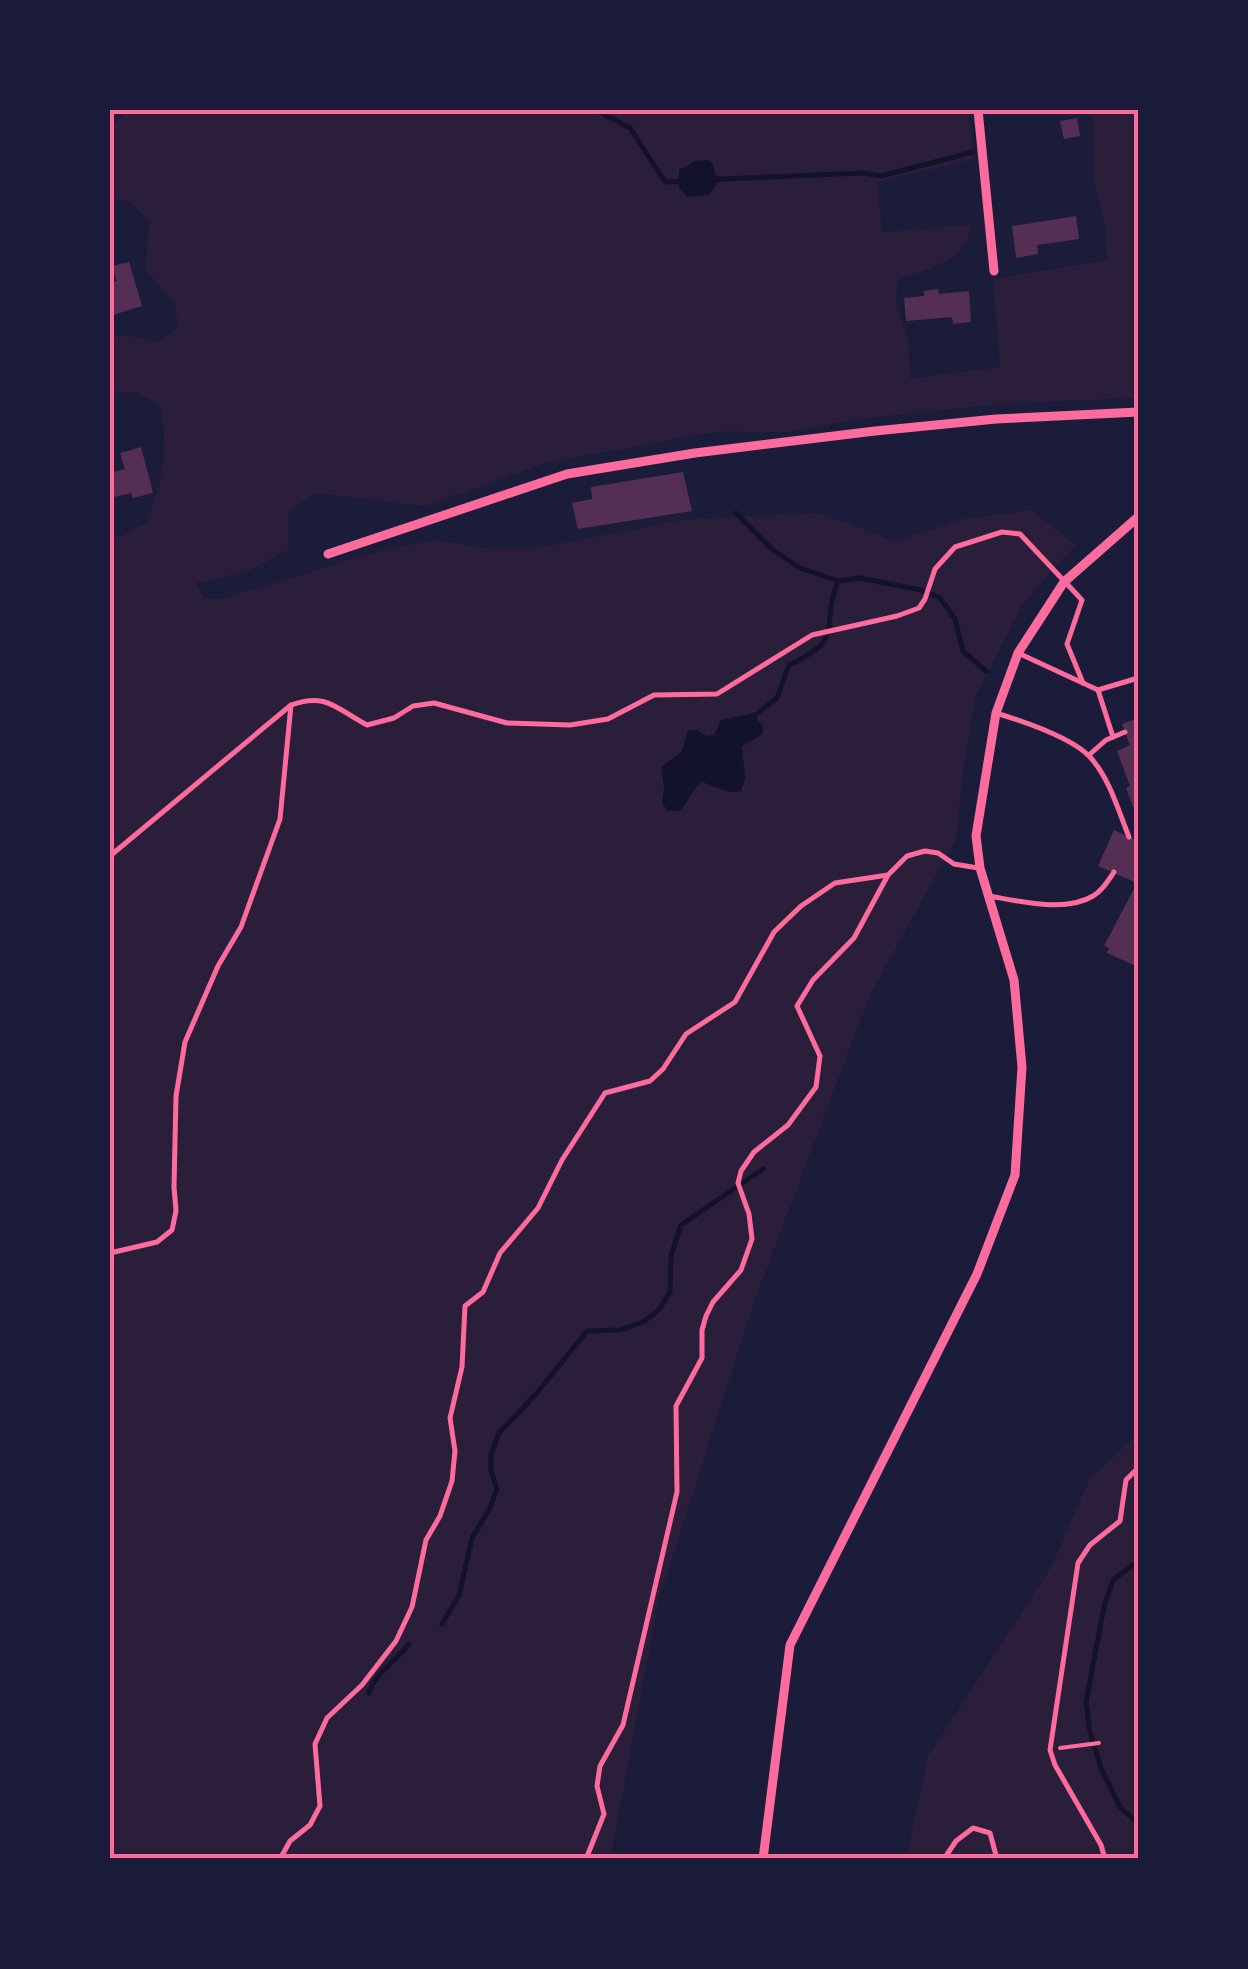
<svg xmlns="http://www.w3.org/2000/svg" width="1248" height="1969" font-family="Merriweather,serif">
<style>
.green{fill:#2a1e3b}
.water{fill:#12122b}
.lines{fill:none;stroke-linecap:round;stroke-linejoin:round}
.stream{stroke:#12122b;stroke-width:5}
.building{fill:#542f53}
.path{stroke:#ff6b9d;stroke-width:4}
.service{stroke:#ff6b9d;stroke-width:5}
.minor{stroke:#ff6b9d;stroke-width:9}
.neatline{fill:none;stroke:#ff6b9d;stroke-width:4}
</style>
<rect width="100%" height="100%" fill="#1b1b3a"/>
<!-- green -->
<g class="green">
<path d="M 129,110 L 968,110 L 974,159 L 877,182 L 882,232 L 972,225 C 965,262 930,270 898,278 L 896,304 L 908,339 L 910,379 L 1000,367 L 993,279 L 1107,260 L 1106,226 L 1094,184 L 1093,110 L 1138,110 L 1138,397 L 988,405 L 851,420 L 789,432 L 721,431 L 546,463 L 425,506 L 316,493 L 288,512 L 288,550 L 247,572 L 196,583 L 204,598 L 223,599 L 385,549 L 437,540 L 487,548 L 535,548 L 682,520 L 819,513 L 894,541 L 963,519 L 1031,510 L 1076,545 L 1024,602 L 976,695 L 964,765 L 956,839 L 870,995 L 754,1302 L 659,1600 L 610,1859 L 110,1859 L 110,538 L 124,535 L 146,523 C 163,479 169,452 160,405 L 137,392 L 110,393 L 110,337 L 126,335 L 159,342 L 177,327 L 176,306 L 146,270 L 149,221 L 130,202 L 110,198 L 110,135 L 113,125 Z"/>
<polygon points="1138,1434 1138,1859 906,1859 928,1756 1050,1569 1090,1478"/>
</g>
<!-- water -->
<g class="water">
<polygon points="708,160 713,164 715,175 722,177 723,181 717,183 709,195 687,197 679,188 679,170 695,161"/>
<path d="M 759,712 L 757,720 L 762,724 L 763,734 L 742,746 L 745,779 L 741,791 L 729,792 L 702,782 C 691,790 689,801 680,811 L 668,811 L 662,803 L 664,788 L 661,767 L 682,751 L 688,730 L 697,730 L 707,736 L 714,735 L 721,720 Z"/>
</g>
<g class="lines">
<!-- stream -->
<g class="stream">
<polyline points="596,110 630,128 665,182 685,181"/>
<polyline points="721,179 864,173 881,176 973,152"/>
<polyline points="736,513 773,550 800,568 838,581 860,578 921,590 940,598 955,619 963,651 986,671"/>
<path d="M 759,712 L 777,698 L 789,665 C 849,636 818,631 838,581"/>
<polyline points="1138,1561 1113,1580 1104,1607 1086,1702 1090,1732 1101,1768 1120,1807 1138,1824"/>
<polyline points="442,1624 459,1595 472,1538 490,1508 497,1489 491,1471 491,1454 499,1433 537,1393 587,1331 620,1330 643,1322 659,1310 670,1292 671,1256 681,1225 763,1169"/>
<path d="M 369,1693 C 374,1674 397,1660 409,1644"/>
</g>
</g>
<!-- building -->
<g class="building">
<polygon points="1077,118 1080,136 1064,139 1060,121"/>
<polygon points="1076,216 1079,239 1037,245 1038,254 1016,258 1012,226"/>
<polygon points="129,262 142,306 113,315 110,314 110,283 117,281 112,266"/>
<polygon points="938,289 939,294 969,291 971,322 953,324 952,317 906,321 904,298 924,296 924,291"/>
<polygon points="141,447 153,493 133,498 131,493 110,498 110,473 125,469 120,453"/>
<polygon points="683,472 692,511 578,529 572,503 592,499 591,487"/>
<polygon points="1138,718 1138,805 1133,807 1126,788 1130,786 1117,751 1130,745 1122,724"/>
<polygon points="1114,830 1138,841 1138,967 1107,953 1109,948 1104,946 1137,883 1098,866"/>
</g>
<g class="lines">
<!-- path -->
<polyline class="path" points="1060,1748 1099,1743"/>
<!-- service -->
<g class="service">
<polyline points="1018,653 1098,690 1138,678"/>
<polyline points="1098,690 1113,737"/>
<path d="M 996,713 C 1022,721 1072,738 1090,757 C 1110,779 1118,810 1129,837"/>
<polyline points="1089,755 1106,740 1125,732"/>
<path d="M 110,856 L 291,705 C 327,692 336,709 367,725 L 394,718 L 413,706 L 434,703 L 507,723 L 570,725 L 608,719 L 654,695 L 717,694 L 812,635 L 897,616 L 919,608 L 925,599 L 935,569 L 955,547 L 1002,532 L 1020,534 L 1082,600 L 1067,644 L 1083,683"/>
<path d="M 989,896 C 1019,901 1065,913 1093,896 C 1102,891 1108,881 1114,872"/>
<polyline points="110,1253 157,1242 172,1230 176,1211 174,1187 176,1096 185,1042 218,966 241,927 280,819 291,705"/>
<polyline points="280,1859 290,1841 310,1825 320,1806 315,1744 327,1718 362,1685 396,1641 412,1607 426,1540 440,1516 452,1481 455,1451 450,1418 462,1367 465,1306 483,1292 500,1253 538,1208 562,1160 605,1093 650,1081 663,1069 686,1034 735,1002 774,932 801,906 835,883 888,875 907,856 925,851 938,853 954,864 978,868"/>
<polyline points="586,1859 604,1814 597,1786 600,1766 623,1725 677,1492 676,1406 702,1358 702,1330 706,1316 713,1302 741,1270 752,1239 749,1214 738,1183 741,1171 754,1152 788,1125 816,1087 820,1056 797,1006 813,980 854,938 888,875"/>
<polyline points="944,1859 956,1841 973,1828 990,1833 997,1859"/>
<polyline points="1105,1859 1101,1845 1055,1765 1050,1750 1078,1563 1090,1545 1120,1521 1126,1480 1138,1468"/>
</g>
<!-- minor -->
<g class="minor">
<polyline points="978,110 994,271"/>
<polyline points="328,554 567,474 695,453 875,431 996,419 1138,412"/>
<polyline points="763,1859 790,1645 977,1274 1015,1175 1022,1067 1014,980 980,868 976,836 996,713 1018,653 1064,582 1138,517"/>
</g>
</g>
<!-- border -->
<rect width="1248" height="1969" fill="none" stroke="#1b1b3a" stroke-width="225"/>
<rect x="112" y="112" width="1024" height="1744" class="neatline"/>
</svg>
